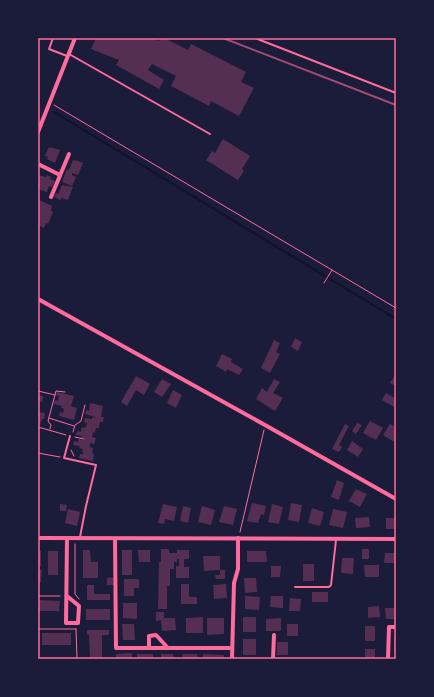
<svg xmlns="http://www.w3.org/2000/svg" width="434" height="697" font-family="'Fira Sans',sans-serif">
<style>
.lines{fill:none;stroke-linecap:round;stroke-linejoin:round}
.stream{stroke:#12122b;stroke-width:2}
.building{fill:#542f53}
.path{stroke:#ff6b9d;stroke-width:1}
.service{stroke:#ff6b9d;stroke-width:2}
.minor{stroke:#ff6b9d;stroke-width:4}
.rail{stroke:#a44b75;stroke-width:2}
.neatline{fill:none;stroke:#ff6b9d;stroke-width:1.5}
</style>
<rect width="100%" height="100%" fill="#1b1b3a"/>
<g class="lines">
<!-- stream -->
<g class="stream">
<polyline points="38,104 39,105"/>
<polyline points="54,112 396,319"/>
</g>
</g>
<!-- building -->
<g class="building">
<polygon points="96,38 152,38 159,41 160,38 164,38 188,50 191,44 246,72 241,82 254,88 239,116 211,101 209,106 171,86 176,76 152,64 148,70 164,80 159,89 116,65 119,60 91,49"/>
<polygon points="223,139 250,156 242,169 244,171 238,180 206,160 212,151 215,153"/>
<polygon points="49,147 60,150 55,163 47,159 48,157 45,156"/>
<polygon points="73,160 76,161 76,160 83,163 78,175 72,173 72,175 76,177 72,186 62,182 67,169 69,170"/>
<polygon points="38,175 46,177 47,175 51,177 50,179 55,181 52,187 49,186 47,192 38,189"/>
<polygon points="62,185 73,187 68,200 61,198 61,200 54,197 56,193 58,194"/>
<polygon points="39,200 52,206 51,210 53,212 48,224 46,223 44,228 38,225 38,203"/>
<polygon points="295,338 302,342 298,351 291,347"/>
<polygon points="274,340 280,343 276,352 280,354 270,373 261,368"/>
<polygon points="222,354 232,359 231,362 243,369 239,375 227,369 226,372 216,366"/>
<polygon points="396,373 396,386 390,383"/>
<polygon points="136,376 150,384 144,395 136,390 127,406 121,402"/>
<polygon points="162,379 171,384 162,397 154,392"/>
<polygon points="274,379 280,382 273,393 283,398 275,411 256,399 262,388 267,392"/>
<polygon points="173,390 182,395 176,408 167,403"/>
<polygon points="57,392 74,396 71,406 77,408 74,420 59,416 60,412 63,413 64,409 61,408 62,406 54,404 55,400 58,401 59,396 56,395"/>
<polygon points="386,393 396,399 396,404 394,407 382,400"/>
<polygon points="38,395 43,396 42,402 38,401"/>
<polygon points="90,403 103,406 101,417 104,417 103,422 100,422 99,428 96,428 95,433 93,432 92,437 96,438 94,444 90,443 90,447 93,448 92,453 94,454 93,461 79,458 80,454 83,454 84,453 82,452 83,449 79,448 80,446 73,445 74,441 78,442 78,439 84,440 85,438 81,438 82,436 76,435 77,431 81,432 81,428 86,427 87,423 84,422 85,418 92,419 92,417 95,418 95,417 85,414 86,410 89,411"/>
<polygon points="38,412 45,413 44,419 42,419 40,425 38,424"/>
<polygon points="370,421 383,428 376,440 363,433"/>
<polygon points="357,423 362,425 356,434 352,431"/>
<polygon points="345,424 349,426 339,445 342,447 339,452 332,449"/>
<polygon points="390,424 396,427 396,443 383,435"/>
<polygon points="352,441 363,449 358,457 347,450"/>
<polygon points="337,480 344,483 339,500 331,497"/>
<polygon points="356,489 367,494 360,507 349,501"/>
<polygon points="252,503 266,506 264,515 261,514 258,523 247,521"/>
<polygon points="291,503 302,505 299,522 288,520"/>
<polygon points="60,504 67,505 66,511 60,511"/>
<polygon points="163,504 177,507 174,521 165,519 164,524 158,523"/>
<polygon points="272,504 283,507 279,524 268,522"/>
<polygon points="183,506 191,508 188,523 180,521"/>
<polygon points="202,506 215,510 211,525 198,522"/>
<polygon points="224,506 237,509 233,525 219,522"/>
<polygon points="312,508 324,512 320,526 308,523"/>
<polygon points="68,509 80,512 77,526 65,523"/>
<polygon points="333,509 347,512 343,528 329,525"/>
<polygon points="369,517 370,527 356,528 355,518"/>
<rect x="386" y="518" width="10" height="11"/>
<polygon points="161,549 169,549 169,553 177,553 177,550 189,550 189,559 184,559 184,567 189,567 189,578 176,578 176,566 179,566 179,559 177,559 177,562 174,562 174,569 170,569 170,586 167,586 167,609 158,609 159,562 161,562"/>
<rect x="362" y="549" width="7" height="10"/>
<polygon points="83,550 90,550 91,562 98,562 98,578 83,578"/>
<rect x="122" y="550" width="10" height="25"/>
<polygon points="138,550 150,550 150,562 139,562"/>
<rect x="38" y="551" width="3" height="15"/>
<rect x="48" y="551" width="10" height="24"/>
<polygon points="247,551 266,551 267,562 247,562"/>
<polygon points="385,553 396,553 396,563 384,563"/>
<polygon points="203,556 220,556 220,570 225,570 225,579 216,579 215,575 220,575 220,570 204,571"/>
<polygon points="342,558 354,558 353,574 341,573"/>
<rect x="303" y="564" width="11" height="17"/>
<polygon points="364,565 379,565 379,577 365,577"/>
<polygon points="271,566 281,566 280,577 271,577"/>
<polygon points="38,570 42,570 41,582 38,582"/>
<polygon points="113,577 113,585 107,585 107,578"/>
<polygon points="244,578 256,578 257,592 245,593"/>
<polygon points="124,579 139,579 139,588 134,588 134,596 124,596"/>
<polygon points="181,584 189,584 189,597 197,597 197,604 181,604"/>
<polygon points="226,584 227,598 214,599 213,585"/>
<polygon points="87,585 94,585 94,594 110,594 110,600 87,600"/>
<rect x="312" y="592" width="16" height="10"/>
<polygon points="245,596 260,597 259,610 245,609"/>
<polygon points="271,596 283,596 283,608 270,607"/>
<polygon points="290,598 301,599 300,611 289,611"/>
<polygon points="38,600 60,601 59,611 38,611"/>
<polygon points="123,603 137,603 137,619 123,618"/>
<polygon points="379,606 380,617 368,618 368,607"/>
<polygon points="385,608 396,608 396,619 386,619"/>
<rect x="86" y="609" width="24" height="11"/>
<polygon points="156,612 164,612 164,618 175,618 176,630 162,631 161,620 156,621"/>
<polygon points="203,617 203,633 186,633 186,618"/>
<rect x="243" y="617" width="13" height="15"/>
<polygon points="207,618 224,618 224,634 207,635"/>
<polygon points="281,618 281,631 266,631 266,619"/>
<polygon points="122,624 134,624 135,640 123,640"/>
<rect x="287" y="624" width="11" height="12"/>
<rect x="365" y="626" width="10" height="15"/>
<polygon points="87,630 109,630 109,635 102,635 102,658 99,658 99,659 90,659 89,635 87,635"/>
<rect x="42" y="633" width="29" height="12"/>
<rect x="394" y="637" width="2" height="16"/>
<rect x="243" y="639" width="13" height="16"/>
<rect x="277" y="642" width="11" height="13"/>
<rect x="365" y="649" width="10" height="10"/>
<polygon points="132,653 132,659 116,659 116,654"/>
<rect x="137" y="654" width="16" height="5"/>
<polygon points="161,654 173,654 174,659 161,659"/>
<polygon points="182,654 197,654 198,659 183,659"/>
<polygon points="203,654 224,655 224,659 203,659"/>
</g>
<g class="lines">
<!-- path -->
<g class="path">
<polyline points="54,105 396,308"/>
<polyline points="324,283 332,270"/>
<polyline points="38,391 55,395 48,421 51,425 50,429"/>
<polyline points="55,395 56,391 65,392"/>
<polyline points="49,418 74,426"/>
<polyline points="38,427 66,435"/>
<polyline points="73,432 75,425 81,421 85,405"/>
<polyline points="75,437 84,439"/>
<polyline points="71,450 74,456"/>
<polyline points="38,453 60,457"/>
<polyline points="240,532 264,430"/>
<polyline points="75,544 75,594 79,599"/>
<polyline points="38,596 60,596"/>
<polyline points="38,629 76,629"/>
<polyline points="76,629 77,659"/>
</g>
<!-- service -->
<g class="service">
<polyline points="53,38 49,49 67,56"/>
<polyline points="255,38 396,93"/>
<polyline points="69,54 210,134"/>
<polyline points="70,436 64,458 96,465 86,506 80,537"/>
<polyline points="295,587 329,587 331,585 336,540"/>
</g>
<!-- minor -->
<g class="minor">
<polyline points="38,132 75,38"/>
<polyline points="38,164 60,175"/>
<polyline points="51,197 69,154"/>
<polyline points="38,299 265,425 396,499"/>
<polyline points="38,538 396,539"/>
<polyline points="67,538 66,623 78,623 79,606 67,596"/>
<polyline points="115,539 116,648 232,648"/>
<polyline points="149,647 149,636 156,635 167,647"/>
<polyline points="232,659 234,583 238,569 238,538"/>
<polyline points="273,659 274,635"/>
<polyline points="388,659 389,627 396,627"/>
</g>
<!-- rail -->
<polyline class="rail" points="223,38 396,105"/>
</g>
<!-- border -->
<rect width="434" height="697" fill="none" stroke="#1b1b3a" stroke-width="78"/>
<rect x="39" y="39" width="356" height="619" class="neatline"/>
</svg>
